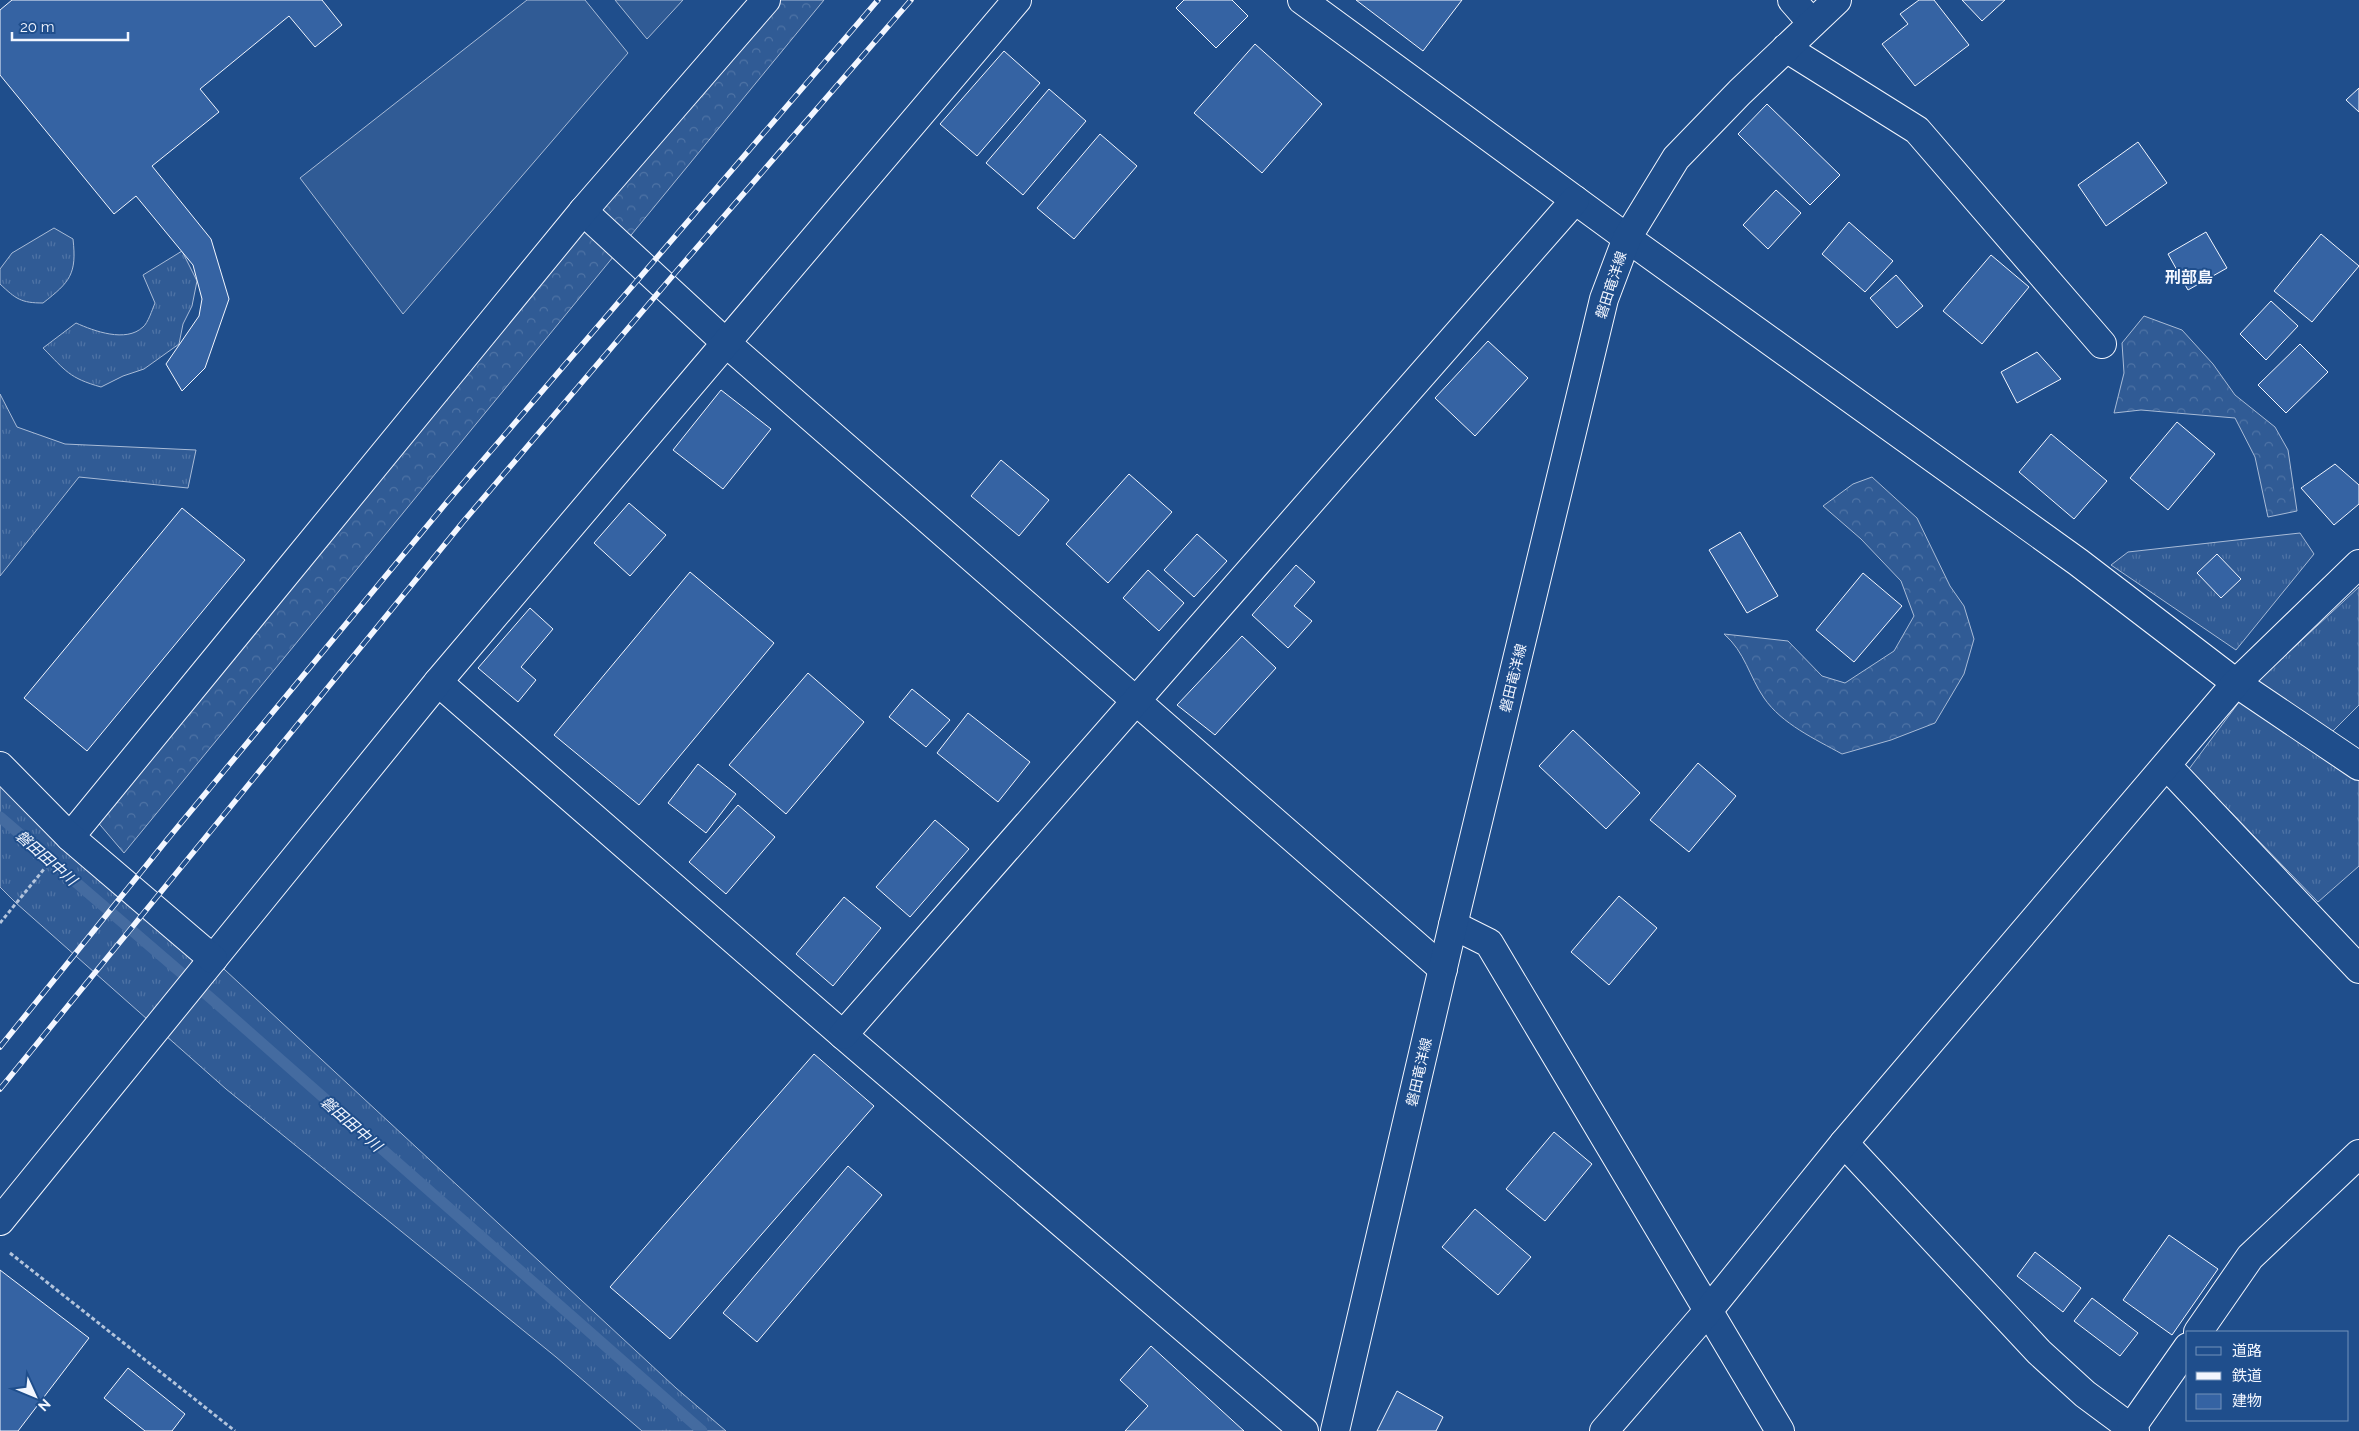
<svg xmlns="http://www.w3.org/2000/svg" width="2359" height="1431" font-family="Raleway,'Noto Sans JP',sans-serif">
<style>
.grass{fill:url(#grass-tufts);stroke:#a8bbd7}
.forest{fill:url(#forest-crowns);stroke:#a8bbd7}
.built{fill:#305b95;stroke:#a8bbd7}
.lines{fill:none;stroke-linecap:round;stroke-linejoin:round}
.stream{stroke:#446ba0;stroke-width:11}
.building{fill:#3563a3;stroke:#f2f6ff}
.minor-casing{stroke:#f2f6ff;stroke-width:30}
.tertiary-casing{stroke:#f2f6ff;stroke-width:30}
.secondary-casing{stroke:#f2f6ff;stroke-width:30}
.path{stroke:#b3c4dc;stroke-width:3;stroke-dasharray:4 2.5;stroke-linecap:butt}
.minor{stroke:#1f4e8c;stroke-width:28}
.tertiary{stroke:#1f4e8c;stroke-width:28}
.secondary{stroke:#1f4e8c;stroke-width:28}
.rail-casing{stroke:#f2f6ff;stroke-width:5.5}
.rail{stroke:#1f4e8c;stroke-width:4;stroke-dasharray:11;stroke-linecap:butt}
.labels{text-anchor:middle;stroke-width:4;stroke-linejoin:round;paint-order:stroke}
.street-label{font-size:14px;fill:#f2f6ff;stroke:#1f4e8c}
.water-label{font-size:15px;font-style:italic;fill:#f2f6ff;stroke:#1f4e8c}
.quarter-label{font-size:16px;font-weight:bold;fill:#f2f6ff;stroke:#1f4e8c}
</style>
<defs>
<pattern id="grass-tufts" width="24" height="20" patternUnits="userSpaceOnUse" patternTransform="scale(1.25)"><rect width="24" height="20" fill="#305b95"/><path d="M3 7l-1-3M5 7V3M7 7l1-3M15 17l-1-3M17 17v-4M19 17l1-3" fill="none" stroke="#4e73a5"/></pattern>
<pattern id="forest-crowns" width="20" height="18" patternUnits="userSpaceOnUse" patternTransform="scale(1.25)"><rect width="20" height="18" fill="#305b95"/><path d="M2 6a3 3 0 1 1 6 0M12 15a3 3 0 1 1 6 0" fill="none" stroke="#4e73a5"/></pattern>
</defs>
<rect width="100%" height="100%" fill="#1f4e8c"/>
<!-- grass -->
<g class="grass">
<path d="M 54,228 L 73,239 C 77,274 70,282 43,303 C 21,303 16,299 0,284 L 0,269 L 12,253 Z"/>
<path d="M 182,251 L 197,281 L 192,306 L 183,324 L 179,344 L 144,369 L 123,376 L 101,387 C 69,378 66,371 43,348 L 76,323 C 94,331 126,343 143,327 C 148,323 152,310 155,303 L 143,275 Z"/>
<polygon points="0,394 17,427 65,444 196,450 188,488 79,477 0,576"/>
<polygon points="2300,533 2314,554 2236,650 2111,565 2128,552"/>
<polygon points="2359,587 2359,705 2323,741 2359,766 2359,866 2318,902 2189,769 2248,690"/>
<polygon points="0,766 198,945 676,1388 726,1431 642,1431 556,1357 226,1089 16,903 0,887"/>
</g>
<!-- forest -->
<g class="forest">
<polygon points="767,0 824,0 124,853 90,813"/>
<polygon points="2144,316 2182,330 2213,364 2235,395 2275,427 2288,450 2297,511 2268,517 2255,457 2235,418 2141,410 2114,413 2124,373 2122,343"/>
<path d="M 1872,477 L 1917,518 L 1950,586 L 1964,606 L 1974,639 L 1964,674 L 1935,723 L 1891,740 L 1842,754 C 1815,739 1782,724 1764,698 C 1749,676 1745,652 1724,634 L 1788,641 L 1822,676 L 1845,683 L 1894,651 L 1914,616 L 1901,581 L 1861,539 L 1823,506 L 1853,484 Z"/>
</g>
<!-- built -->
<g class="built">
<polygon points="527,0 585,0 628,53 403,314 300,178"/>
<polygon points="615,0 683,0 647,39"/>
</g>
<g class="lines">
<!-- stream -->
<polyline class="stream" points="0,817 214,1001 702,1431"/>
</g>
<!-- building -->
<g class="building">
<polygon points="12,0 322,0 342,25 315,47 289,16 200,89 219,112 152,166 211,239 229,299 205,368 182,391 166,364 199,316 202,299 193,265 136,196 114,214 0,75 0,10"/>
<polygon points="1184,0 1232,0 1248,16 1216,48 1176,8"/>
<polygon points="1356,0 1462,0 1423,51"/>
<polygon points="1919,0 1934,0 1969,45 1915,86 1882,44 1908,24 1900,14"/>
<polygon points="1962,0 2005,0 1982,21"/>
<polygon points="1255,44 1322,104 1262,173 1194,113"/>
<polygon points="1004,51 1040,83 977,156 940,124"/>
<polygon points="2359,88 2359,112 2346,100"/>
<polygon points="1049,89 1086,121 1023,195 986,163"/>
<polygon points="1767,104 1840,175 1810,205 1738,134"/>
<polygon points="1100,134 1137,166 1074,239 1037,208"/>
<polygon points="2138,142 2167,183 2106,226 2078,185"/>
<polygon points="1776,190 1801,213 1768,249 1743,225"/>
<polygon points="1849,222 1893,261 1865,292 1822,254"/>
<polygon points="2206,232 2227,268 2188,290 2168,254"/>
<polygon points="2321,234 2359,266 2312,322 2274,291"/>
<polygon points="1991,255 2029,287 1982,344 1943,311"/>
<polygon points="1896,275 1923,306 1897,328 1870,298"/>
<polygon points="2271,301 2298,326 2266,360 2240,334"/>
<polygon points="1488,341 1528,378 1475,436 1435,398"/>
<polygon points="2300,344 2328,372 2286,413 2258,385"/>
<polygon points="2037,352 2061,379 2017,403 2001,372"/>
<polygon points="721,390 771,429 723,489 673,450"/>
<polygon points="2177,422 2215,454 2168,510 2130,478"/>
<polygon points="2051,434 2107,481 2074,519 2019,472"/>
<polygon points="1001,460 1049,500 1019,536 971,496"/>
<polygon points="2335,464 2359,485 2359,504 2334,525 2301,488"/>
<polygon points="1129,474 1172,512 1108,583 1066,544"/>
<polygon points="629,503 666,535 630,576 594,543"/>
<polygon points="182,508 245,560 87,751 24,698"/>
<polygon points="1740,532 1778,596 1747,613 1709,550"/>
<polygon points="1197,534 1227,561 1194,597 1164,570"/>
<polygon points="2217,554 2241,579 2221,598 2197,573"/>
<polygon points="1296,565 1315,582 1294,606 1312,621 1288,648 1252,615"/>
<polygon points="1148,570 1184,603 1159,631 1123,598"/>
<polygon points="690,572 774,643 639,805 554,735"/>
<polygon points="1863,573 1902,606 1854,662 1816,630"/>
<polygon points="530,608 553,629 521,667 536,680 518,702 478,668"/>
<polygon points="1242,636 1276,668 1215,735 1177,705"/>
<polygon points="808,673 864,722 786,814 729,765"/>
<polygon points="912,689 950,720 926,747 889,717"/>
<polygon points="968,713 1030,762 998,802 937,753"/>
<polygon points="1573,730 1640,793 1606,829 1539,766"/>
<polygon points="1698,763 1736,796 1689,852 1650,820"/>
<polygon points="698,764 736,794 706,833 668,803"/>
<polygon points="738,805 775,837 726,894 689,862"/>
<polygon points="935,820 969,849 910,917 876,887"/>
<polygon points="1619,896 1657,928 1609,985 1571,952"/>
<polygon points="844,897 881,928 833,986 796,954"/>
<polygon points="814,1054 874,1106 670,1339 610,1287"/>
<polygon points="1554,1132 1592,1164 1545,1221 1506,1189"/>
<polygon points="848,1166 882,1195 757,1342 723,1313"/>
<polygon points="1475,1209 1531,1257 1498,1295 1442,1247"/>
<polygon points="2169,1235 2218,1269 2172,1335 2123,1300"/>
<polygon points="2035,1252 2081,1288 2063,1312 2017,1276"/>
<polygon points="0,1270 89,1338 18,1431 0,1431"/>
<polygon points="2092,1298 2138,1333 2120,1356 2074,1321"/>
<polygon points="1151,1346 1244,1431 1125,1431 1148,1406 1120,1380"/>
<polygon points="128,1368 185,1414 172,1431 145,1431 104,1398"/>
<polygon points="1397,1391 1443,1417 1436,1431 1377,1431"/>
</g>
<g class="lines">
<!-- minor casing -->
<g class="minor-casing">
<g id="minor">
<polyline points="1302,0 1627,238 2078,562 2236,683 2359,766"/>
<polyline points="1792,0 1812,23"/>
<polyline points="1786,48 1917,130 2102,344"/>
<polyline points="583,211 725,342 1443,969"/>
<polyline points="438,682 843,1035 1304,1431"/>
<polyline points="2167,766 2359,969"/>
<polyline points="70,837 583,211 766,0"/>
<polyline points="1453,925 1489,943 1780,1431"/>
<polyline points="843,1035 1575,200"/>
<polyline points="1844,1143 2039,1352 2085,1394 2135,1431"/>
<polyline points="0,1221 438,682 1017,0"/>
<polyline points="2198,1332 2250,1257 2359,1154"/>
<polyline points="2131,1428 2188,1347"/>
<polyline points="1604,1431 1708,1311 1844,1143 2236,683 2359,564"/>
</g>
</g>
<!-- tertiary casing -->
<g class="tertiary-casing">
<polyline id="tertiary" points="0,766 70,837 213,959"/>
</g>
<!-- secondary casing -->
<g class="secondary-casing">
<polyline id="secondary" points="1335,1431 1453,925 1604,299 1627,238 1676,158 1740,92 1837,0"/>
</g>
<!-- path -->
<g class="path">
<polyline points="0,923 49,863"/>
<polyline points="10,1253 235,1431"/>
</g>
<!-- minor -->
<use href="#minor" class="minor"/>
<!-- tertiary -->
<use href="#tertiary" class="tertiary"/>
<!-- secondary -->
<use href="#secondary" class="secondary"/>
<!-- rail casing -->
<g class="rail-casing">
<g id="rail">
<polyline points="0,1047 166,841 447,502 878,0"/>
<polyline points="0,1089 463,522 681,266 911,0"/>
</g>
</g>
<!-- rail -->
<use href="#rail" class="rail"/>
</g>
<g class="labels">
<!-- street labels -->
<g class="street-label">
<text transform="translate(1611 285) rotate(-72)" y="5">磐田竜洋線</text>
<text transform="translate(1513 678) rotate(-76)" y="5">磐田竜洋線</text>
<text transform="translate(1419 1072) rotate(-77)" y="5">磐田竜洋線</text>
</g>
<!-- water labels -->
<g class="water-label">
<text transform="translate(46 858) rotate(41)" y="5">磐田田中川</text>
<text transform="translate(351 1124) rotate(41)" y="5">磐田田中川</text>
</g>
<!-- quarter labels -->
<g class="quarter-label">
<text x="2189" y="283">刑部島</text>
</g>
</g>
<!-- legend -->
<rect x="2186" y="1331" width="162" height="90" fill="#1f4e8c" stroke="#7391ba"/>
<rect x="2196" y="1347" width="25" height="8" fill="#1f4e8c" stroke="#7391ba"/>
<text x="2232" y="1356" font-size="15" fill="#f2f6ff">道路</text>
<rect x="2196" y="1372" width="25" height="8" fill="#f2f6ff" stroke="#7391ba"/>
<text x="2232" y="1381" font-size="15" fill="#f2f6ff">鉄道</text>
<rect x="2196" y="1394" width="25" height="15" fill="#3563a3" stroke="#7391ba"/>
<text x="2232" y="1406" font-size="15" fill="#f2f6ff">建物</text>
<!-- north arrow -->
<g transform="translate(35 1396) rotate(134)" stroke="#1f4e8c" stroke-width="4" paint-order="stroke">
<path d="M0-4L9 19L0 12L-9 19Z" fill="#f2f6ff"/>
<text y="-8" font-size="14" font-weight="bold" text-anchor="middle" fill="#f2f6ff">N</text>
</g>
<!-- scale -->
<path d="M12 32v8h116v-8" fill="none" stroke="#f2f6ff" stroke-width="2.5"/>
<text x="20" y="32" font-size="15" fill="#f2f6ff" stroke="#1f4e8c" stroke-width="4" paint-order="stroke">20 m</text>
</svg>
